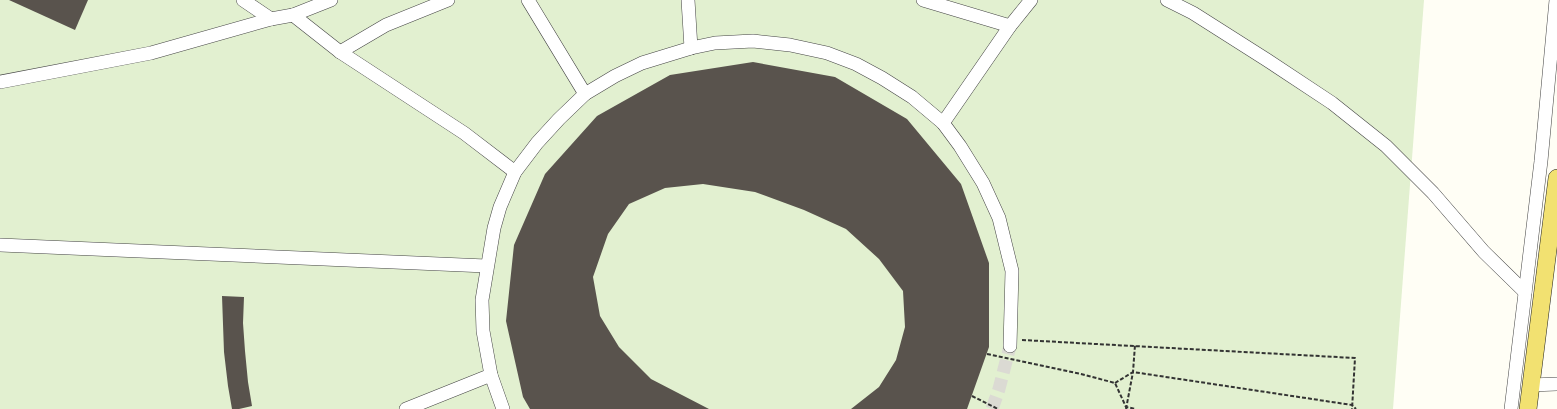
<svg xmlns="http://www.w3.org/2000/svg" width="1557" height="409" font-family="Literata,serif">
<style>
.pitch{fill:#e2f0d0}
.building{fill:#59534d}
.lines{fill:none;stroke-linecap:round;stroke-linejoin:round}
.minor-tunnel{stroke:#dbdad3;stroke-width:13;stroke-dasharray:13 6;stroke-linecap:butt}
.minor-casing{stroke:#444;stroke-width:14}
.major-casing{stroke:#222;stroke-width:18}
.path{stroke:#333;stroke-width:2;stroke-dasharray:4 2;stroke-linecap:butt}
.minor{stroke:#fff;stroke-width:13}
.major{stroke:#f2e171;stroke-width:17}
</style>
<rect width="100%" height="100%" fill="#fffef5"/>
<!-- pitch -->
<polygon class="pitch" points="0,0 1424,0 1393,409 0,409"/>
<!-- building -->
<g class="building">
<polygon points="9,0 88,0 75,30"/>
<polygon points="753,62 835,77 907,119 961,184 989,263 989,347 967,409 851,409 879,387 896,360 905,327 903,291 879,259 846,229 804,210 755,192 703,184 665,188 629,204 608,234 593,277 600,316 619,347 651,379 709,409 530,409 523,397 506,321 514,245 545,174 597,116 670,75"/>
<polygon points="222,296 244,297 243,323 245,351 248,382 252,406 239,409 232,409 228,386 224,352"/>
</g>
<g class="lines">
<!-- minor-tunnel -->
<polyline class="minor-tunnel" points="992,409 999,389 1010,346"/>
<!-- minor casing -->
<g class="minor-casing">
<g id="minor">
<polyline points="243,0 271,19"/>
<polyline points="528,0 585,94"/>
<polyline points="688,0 691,48"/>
<polyline points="923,0 1010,26"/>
<polyline points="1167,0 1193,13 1267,60 1332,103 1386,146 1433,193 1484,252 1525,292"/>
<polyline points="293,15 340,52 464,133 515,172"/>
<polyline points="340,52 386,25 448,0"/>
<polyline points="0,82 151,53 271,19 293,15 331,0"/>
<polyline points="943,123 1010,26 1031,0"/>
<polyline points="0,245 486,266"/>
<polyline points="1531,385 1557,384"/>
<polyline points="406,409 491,375"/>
<polyline points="503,409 491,375 483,331 482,300 494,228 500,207 515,172 537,143 559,119 585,94 615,76 642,63 691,48 715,43 753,41 790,45 827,53 856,64 882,78 912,97 943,123 960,146 983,183 999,218 1012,271 1010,346"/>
<polyline points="1511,409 1541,161 1556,0"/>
</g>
</g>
<!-- major casing -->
<g class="major-casing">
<polyline id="major" points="1528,409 1557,178"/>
</g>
<!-- path -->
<g class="path">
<polyline points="1022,340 1355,358 1352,409"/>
<polyline points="987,354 1081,374 1115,383 1126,407 1136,409"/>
<polyline points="1115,383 1133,372 1352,405 1356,409"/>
<polyline points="972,396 998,409"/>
<polyline points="1126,409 1133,372 1135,345"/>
</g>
<!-- minor -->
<use href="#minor" class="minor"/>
<!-- major -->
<use href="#major" class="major"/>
</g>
</svg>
